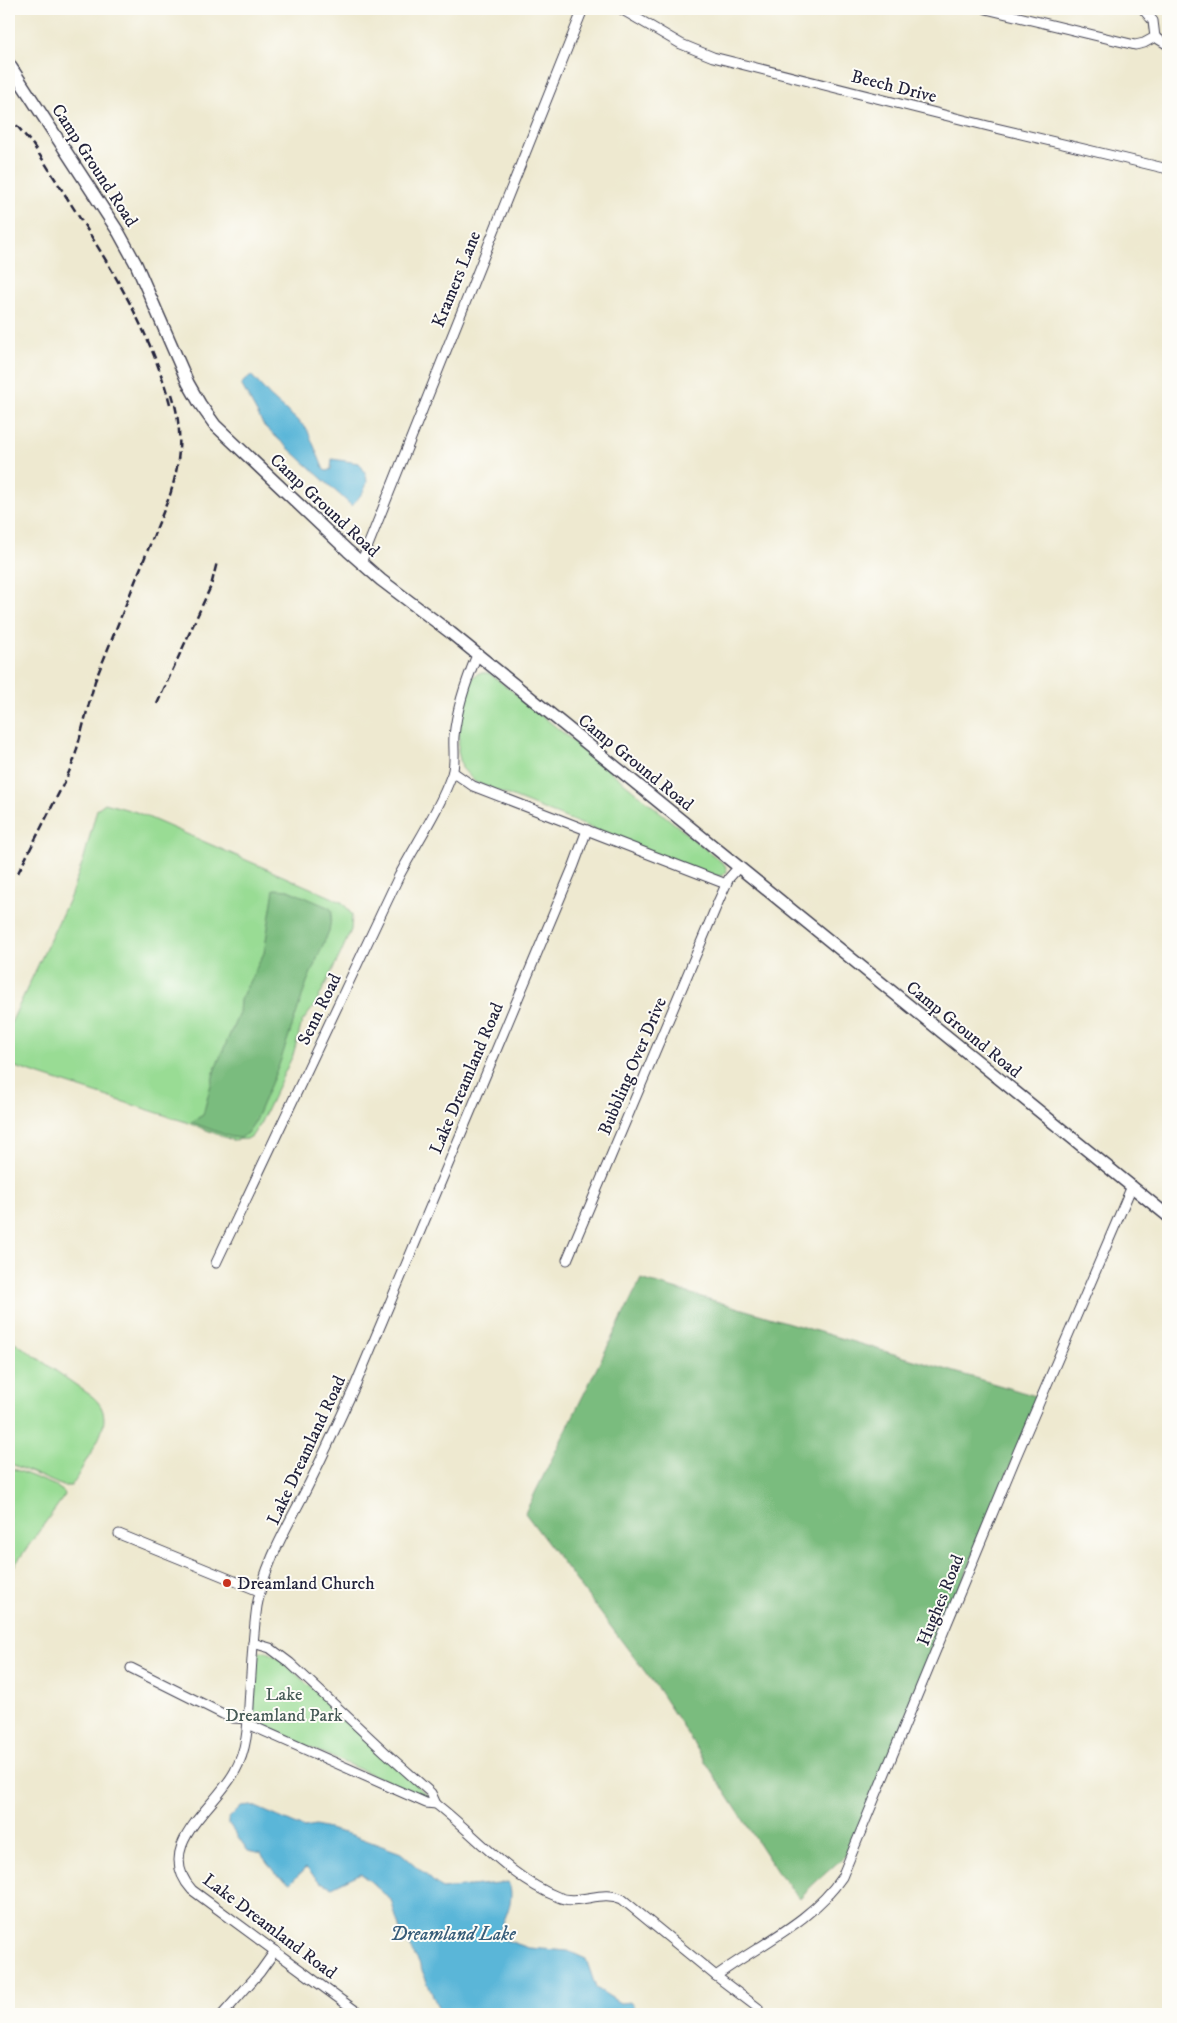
<svg xmlns="http://www.w3.org/2000/svg" width="1177" height="2023" font-family="'IM FELL DW Pica',serif">
<style>
.green{fill:#99dc94;stroke:#5e7f68}
.forest{fill:#7abc7e;stroke:#4e6f5c}
.water{fill:#5ab6d8;stroke:#3e6c8a}
.lines{fill:none;stroke-linecap:round;stroke-linejoin:round}
.minor-casing{stroke:#414051;stroke-width:11}
.tertiary-casing{stroke:#414051;stroke-width:14}
.minor{stroke:#fff;stroke-width:9}
.tertiary{stroke:#fff;stroke-width:11}
.rail{stroke:#22223b;stroke-width:2.5;stroke-dasharray:8 4;stroke-linecap:butt}
.poi-dot{fill:#c8321e;stroke:#fdfcf7;stroke-width:2}
.labels{text-anchor:middle;stroke-width:4;stroke-linejoin:round;paint-order:stroke}
.street-label{font-size:18px;fill:#22223b;stroke:#fdfcf7}
.poi-label{font-size:18px;fill:#22223b;stroke:#fdfcf7;text-anchor:start}
.park-label{font-size:18px;fill:#465a56;stroke:#fdfcf7}
.water-label{font-size:19px;font-style:italic;fill:#385d7a;stroke:#fdfcf7}
</style>
<rect width="100%" height="100%" fill="#fdfcf7"/>
<filter id="ink" filterUnits="userSpaceOnUse"><feTurbulence type="fractalNoise" baseFrequency=".02" numOctaves="2"/><feDisplacementMap in="SourceGraphic" scale="10" xChannelSelector="R" yChannelSelector="G"/><feConvolveMatrix kernelMatrix="1 2 1 2 8 2 1 2 1" color-interpolation-filters="sRGB"/></filter>
<filter id="wash" filterUnits="userSpaceOnUse"><feTurbulence type="fractalNoise" baseFrequency=".0096" numOctaves="4" result="noise"/><feDisplacementMap in="SourceGraphic" scale="20" xChannelSelector="R" yChannelSelector="G"/><feGaussianBlur stdDeviation="1.12" result="paint"/><feColorMatrix in="noise" values="0 0 0 0 0 0 0 0 0 0 0 0 0 0 0 0 0 1.4 0 .05"/><feComposite in="paint" operator="in"/></filter>
<g filter="url(#wash)">
<rect width="100%" height="100%" fill="#eee9d0"/>
<!-- green -->
<g class="green">
<polygon points="479,673 489,673 507,687 725,865 727,872 721,876 710,875 475,782 462,768 458,751 460,723 469,687 472,678"/>
<polygon points="105,803 136,812 331,897 343,903 352,915 351,930 340,955 315,1005 302,1022 293,1055 261,1122 252,1136 247,1139 232,1140 186,1122 9,1065 9,1027 70,897 84,858 97,809"/>
<path d="M 9,1338 L 93,1397 C 115,1416 99,1439 87,1459 C 82,1468 77,1478 71,1486 L 63,1486 L 9,1463 Z"/>
<polygon points="9,1467 54,1485 64,1492 65,1495 9,1573"/>
<polygon points="266,1651 280,1659 429,1797 428,1799 256,1724 253,1711 256,1658 260,1652"/>
</g>
<!-- forest -->
<g class="forest">
<polygon points="274,889 288,890 330,908 332,912 329,931 307,982 279,1065 254,1123 247,1133 241,1138 231,1137 191,1122 203,1115 215,1069 239,1013 240,1000 264,953"/>
<path d="M 641,1279 L 1039,1397 L 851,1850 C 834,1867 816,1880 800,1898 L 778,1873 L 658,1689 L 525,1513 Z"/>
</g>
<!-- water -->
<g class="water">
<path d="M 251,375 L 270,396 L 307,429 L 324,470 L 327,471 L 331,469 L 332,459 L 359,463 C 374,483 365,489 352,506 L 264,426 L 241,384 Z"/>
<path d="M 251,1805 L 304,1828 L 316,1826 L 352,1835 L 401,1853 L 442,1889 L 508,1882 C 517,1900 503,1920 497,1937 L 529,1948 L 568,1951 L 586,1959 L 596,1988 L 620,2003 L 630,2002 L 637,2011 L 634,2014 L 443,2014 L 439,2010 L 418,1961 L 401,1934 L 391,1900 L 361,1873 L 332,1887 L 320,1882 L 306,1868 L 290,1883 L 275,1873 L 261,1854 L 248,1851 L 229,1824 L 229,1818 L 241,1806 Z"/>
</g>
</g>
<g filter="url(#ink)">
<g class="lines">
<!-- minor casing -->
<g class="minor-casing">
<g id="minor">
<polyline points="621,9 681,44 713,57 996,128 1168,169"/>
<polyline points="986,9 1135,45 1144,43 1155,37"/>
<polyline points="1143,9 1153,21 1155,37 1168,45"/>
<polyline points="361,563 583,9"/>
<polyline points="453,772 473,786 726,884"/>
<polyline points="567,1260 719,900 729,878 738,868"/>
<path d="M 216,1263 L 399,876 C 417,842 439,810 452,774 C 456,762 453,747 454,736 C 457,707 466,681 477,655"/>
<polyline points="119,1534 259,1591"/>
<polyline points="253,1643 270,1648 290,1663 386,1753 431,1793 436,1804"/>
<polyline points="131,1668 223,1714 233,1718 248,1719"/>
<path d="M 248,1724 L 426,1803 L 436,1804 C 476,1835 510,1878 558,1897 C 579,1906 601,1889 622,1899 L 716,1976 L 758,2008"/>
<path d="M 716,1976 C 758,1945 812,1922 842,1877 L 1015,1459 L 1132,1186"/>
<polyline points="223,2014 260,1972 275,1951"/>
<path d="M 360,2014 L 192,1890 C 152,1846 215,1809 235,1771 C 249,1746 248,1717 250,1689 C 252,1662 253,1634 257,1606 C 264,1565 287,1527 306,1490 C 323,1456 339,1421 355,1386 L 574,865 L 587,830"/>
</g>
</g>
<!-- tertiary casing -->
<g class="tertiary-casing">
<polyline id="tertiary" points="9,64 119,233 136,264 188,383 200,404 215,425 348,551 381,580 451,633 1168,1216"/>
</g>
<!-- minor -->
<use href="#minor" class="minor"/>
<!-- tertiary -->
<use href="#tertiary" class="tertiary"/>
<!-- rail -->
<g class="rail">
<path d="M 9,116 L 33,145 L 45,163 C 93,240 147,316 170,404"/>
<polyline points="157,704 211,586 217,562"/>
<path d="M 18,873 L 66,779 L 74,760 L 95,681 L 170,495 C 181,460 183,430 172,394"/>
</g>
</g>
</g>
<!-- markers -->
<circle class="poi-dot" cx="227" cy="1583" r="5"/>
<g class="labels">
<!-- street labels -->
<g class="street-label">
<text transform="translate(894 86) rotate(14)" y="6">Beech Drive</text>
<text transform="translate(95 165) rotate(57)" y="6">Camp Ground Road</text>
<text transform="translate(456 279) rotate(-68)" y="6">Kramers Lane</text>
<text transform="translate(325 505) rotate(43)" y="6">Camp Ground Road</text>
<text transform="translate(636 762) rotate(39)" y="6">Camp Ground Road</text>
<text transform="translate(319 1009) rotate(-64)" y="6">Senn Road</text>
<text transform="translate(964 1029) rotate(39)" y="6">Camp Ground Road</text>
<text transform="translate(632 1066) rotate(-67)" y="6">Bubbling Over Drive</text>
<text transform="translate(466 1078) rotate(-67)" y="6">Lake Dreamland Road</text>
<text transform="translate(306 1450) rotate(-65)" y="6">Lake Dreamland Road</text>
<text transform="translate(940 1600) rotate(-68)" y="6">Hughes Road</text>
<text transform="translate(270 1926) rotate(37)" y="6">Lake Dreamland Road</text>
</g>
<!-- poi labels -->
<g class="poi-label">
<text x="237" y="1589">Dreamland Church</text>
</g>
<!-- park labels -->
<g class="park-label">
<text x="284" y="1700">Lake<tspan x="284" dy="21">Dreamland Park</tspan></text>
</g>
<!-- water labels -->
<g class="water-label">
<text x="453" y="1940">Dreamland Lake</text>
</g>
</g>
<!-- margin -->
<rect width="1177" height="2023" fill="none" stroke="#fdfcf7" stroke-width="30"/>
</svg>
